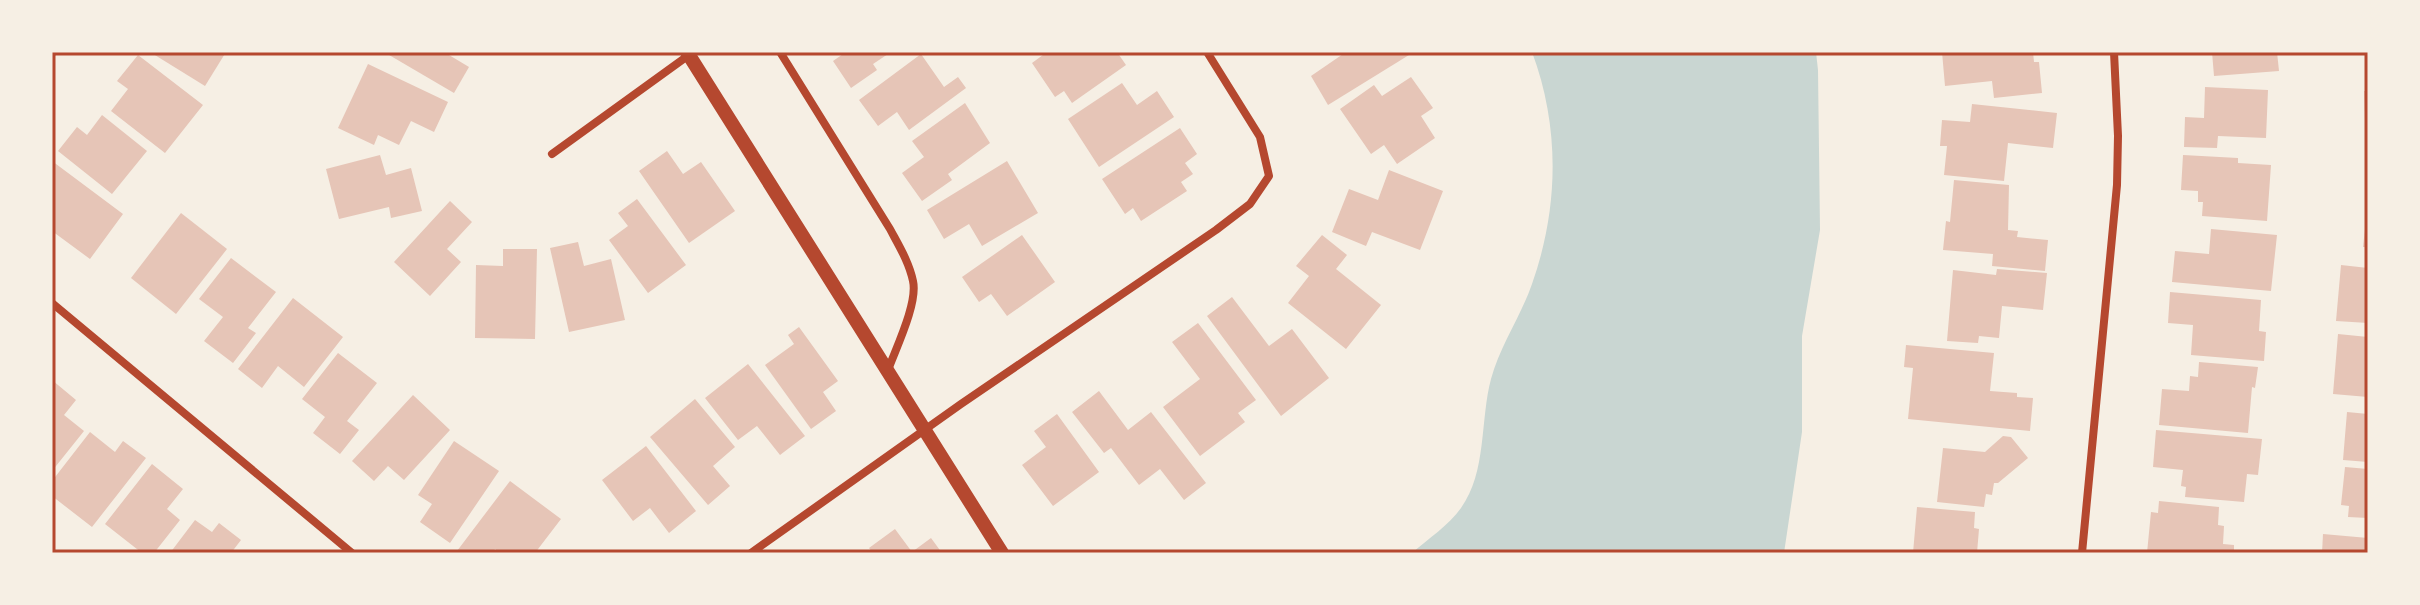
<svg xmlns="http://www.w3.org/2000/svg" width="2420" height="605" font-family="'Work Sans',sans-serif">
<style>
.water{fill:#c9d6d2}
.building{fill:#e6c5b7}
.lines{fill:none;stroke-linecap:round;stroke-linejoin:round}
.minor{stroke:#b5482f;stroke-width:8}
.tertiary{stroke:#b5482f;stroke-width:14}
.neatline{fill:none;stroke:#b5482f;stroke-width:3}
</style>
<rect width="100%" height="100%" fill="#f6efe4"/>
<!-- water -->
<path class="water" d="M 1532,52 L 1816,52 L 1818,70 L 1820,230 L 1802,336 L 1802,432 L 1784,553 L 1412,553 C 1428,539 1449,525 1461,508 C 1487,472 1480,420 1491,379 C 1500,346 1521,316 1532,284 C 1559,208 1560,127 1532,52 Z"/>
<!-- building -->
<g class="building">
<polygon points="150,52 226,52 205,86"/>
<polygon points="384,52 444,52 469,67 454,93"/>
<polygon points="846,52 891,52 873,64 877,70 851,88 833,61"/>
<polygon points="1047,52 1117,52 1126,65 1072,103 1064,91 1055,97 1032,63"/>
<polygon points="1346,52 1407,52 1409,55 1328,105 1311,76"/>
<polygon points="1942,52 2033,52 2034,62 2039,62 2042,93 1994,98 1992,81 1945,86"/>
<polygon points="2212,52 2277,52 2279,71 2214,76"/>
<polygon points="921,54 944,87 958,77 966,88 909,130 897,112 878,126 859,100"/>
<polygon points="138,55 203,105 165,153 111,111 128,89 117,81"/>
<polygon points="368,64 448,102 434,132 411,121 399,145 378,135 374,145 338,128"/>
<polygon points="1411,77 1433,108 1421,116 1435,138 1397,164 1384,145 1371,154 1340,109 1374,85 1382,96"/>
<polygon points="1122,83 1137,105 1157,91 1174,117 1099,167 1068,119"/>
<polygon points="2205,87 2268,90 2266,138 2218,136 2217,148 2184,147 2185,117 2204,118"/>
<polygon points="2364,91 2368,91 2368,120 2365,120"/>
<polygon points="965,103 990,143 948,174 952,180 922,201 902,173 924,157 912,141"/>
<polygon points="1972,104 2057,113 2053,148 2008,143 2004,181 1944,175 1947,146 1940,146 1942,120 1970,122"/>
<polygon points="102,115 147,151 112,194 58,151 77,127 87,135"/>
<polygon points="1180,128 1197,154 1185,163 1193,174 1181,182 1187,191 1141,221 1133,208 1125,214 1102,179"/>
<polygon points="667,151 683,174 701,162 735,211 689,243 639,171"/>
<polygon points="380,155 386,175 411,168 422,211 391,218 389,207 339,219 326,169"/>
<polygon points="2183,155 2238,158 2238,163 2271,165 2267,221 2202,216 2203,202 2198,202 2198,191 2181,190"/>
<polygon points="52,161 123,214 90,259 52,231 54,198 52,196"/>
<polygon points="1007,161 1038,213 982,246 969,224 944,239 927,210"/>
<polygon points="1389,170 1443,191 1420,250 1372,232 1366,246 1332,232 1349,189 1378,200"/>
<polygon points="1954,180 2009,185 2008,230 2018,231 2017,237 2048,240 2045,271 1992,266 1993,254 1943,250 1946,221 1950,222"/>
<polygon points="637,199 686,265 648,293 609,240 628,226 618,213"/>
<polygon points="450,201 472,222 447,249 461,262 430,296 394,262"/>
<polygon points="181,213 227,249 176,314 131,278"/>
<polygon points="2366,220 2368,220 2368,247 2363,247"/>
<polygon points="2211,229 2277,235 2271,291 2172,282 2175,251 2209,254"/>
<polygon points="1022,235 1055,282 1007,316 991,294 979,302 962,277"/>
<polygon points="1322,235 1347,255 1336,269 1381,305 1346,349 1288,303 1309,276 1296,266"/>
<polygon points="578,242 584,266 611,259 625,320 569,332 550,248"/>
<polygon points="503,249 537,249 535,339 475,338 476,265 503,266"/>
<polygon points="231,258 276,292 248,328 256,333 233,363 204,341 223,317 199,299"/>
<polygon points="2341,265 2368,268 2368,323 2336,321"/>
<polygon points="1997,269 2047,273 2043,310 2002,306 1999,338 1979,336 1978,343 1947,341 1953,270 1996,275"/>
<polygon points="2170,292 2261,300 2259,331 2266,332 2264,361 2191,355 2193,325 2168,323"/>
<polygon points="1232,297 1269,346 1292,329 1329,378 1281,416 1207,316"/>
<polygon points="293,298 343,337 304,387 278,366 262,388 238,369"/>
<polygon points="1198,323 1256,400 1238,413 1245,422 1200,456 1163,407 1200,379 1172,342"/>
<polygon points="799,327 838,381 823,392 836,411 811,429 765,365 794,344 788,335"/>
<polygon points="2338,334 2368,337 2368,397 2333,394"/>
<polygon points="1906,345 1994,353 1990,391 2017,393 2017,397 2033,398 2030,431 1908,419 1913,368 1904,367"/>
<polygon points="338,353 377,383 347,421 359,430 340,454 313,433 325,417 302,399"/>
<polygon points="2199,362 2258,367 2255,388 2252,387 2248,433 2159,425 2162,389 2189,391 2190,376 2198,377"/>
<polygon points="748,364 805,436 780,455 757,426 738,440 705,398"/>
<polygon points="52,380 76,400 64,415 84,431 52,471"/>
<polygon points="1099,391 1128,430 1151,412 1206,483 1184,500 1160,469 1139,485 1111,448 1104,453 1072,412"/>
<polygon points="413,395 450,430 404,480 388,466 374,481 352,461"/>
<polygon points="695,399 735,447 713,466 730,486 708,505 650,437"/>
<polygon points="2347,412 2368,414 2368,462 2343,460"/>
<polygon points="1057,414 1099,472 1053,506 1022,465 1046,447 1034,431"/>
<polygon points="2156,430 2262,439 2258,475 2247,474 2244,502 2185,497 2186,487 2181,486 2183,470 2153,467"/>
<polygon points="90,432 115,452 123,441 146,458 92,527 52,496 52,481"/>
<polygon points="2003,436 2011,437 2028,458 1998,483 1994,483 1992,495 1986,494 1984,507 1937,502 1943,448 1985,452"/>
<polygon points="454,441 499,471 450,543 420,522 432,504 418,495"/>
<polygon points="646,446 696,511 669,533 650,508 633,521 602,480"/>
<polygon points="152,464 183,489 167,509 180,520 154,553 142,553 105,524"/>
<polygon points="2345,467 2368,469 2368,518 2348,517 2349,506 2341,505"/>
<polygon points="510,481 561,519 535,553 500,553 495,549 493,553 459,553 457,551"/>
<polygon points="2159,501 2219,507 2218,525 2224,526 2223,544 2234,545 2234,553 2147,553 2151,512 2158,513"/>
<polygon points="1917,507 1975,512 1974,528 1979,529 1977,553 1913,553"/>
<polygon points="195,520 212,532 219,523 241,540 231,553 170,553"/>
<polygon points="895,529 912,552 931,538 942,553 873,553 869,548"/>
<polygon points="2323,534 2368,538 2368,553 2322,553"/>
</g>
<g class="lines">
<!-- minor -->
<g class="minor">
<path d="M 780,52 L 890,229 C 899,246 909,262 913,281 C 918,303 896,348 888,370"/>
<polyline points="52,53 53,52"/>
<polyline points="552,154 689,55"/>
<polyline points="52,303 352,553"/>
<polyline points="751,553 961,404 1216,230 1250,204 1269,176 1260,137 1207,52"/>
<polyline points="2082,553 2117,185 2118,136 2114,52"/>
</g>
<!-- tertiary -->
<polyline class="tertiary" points="687,52 1002,553"/>
</g>
<!-- border -->
<rect width="2420" height="605" fill="none" stroke="#f6efe4" stroke-width="108"/>
<rect x="54" y="54" width="2312" height="497" class="neatline"/>
</svg>
